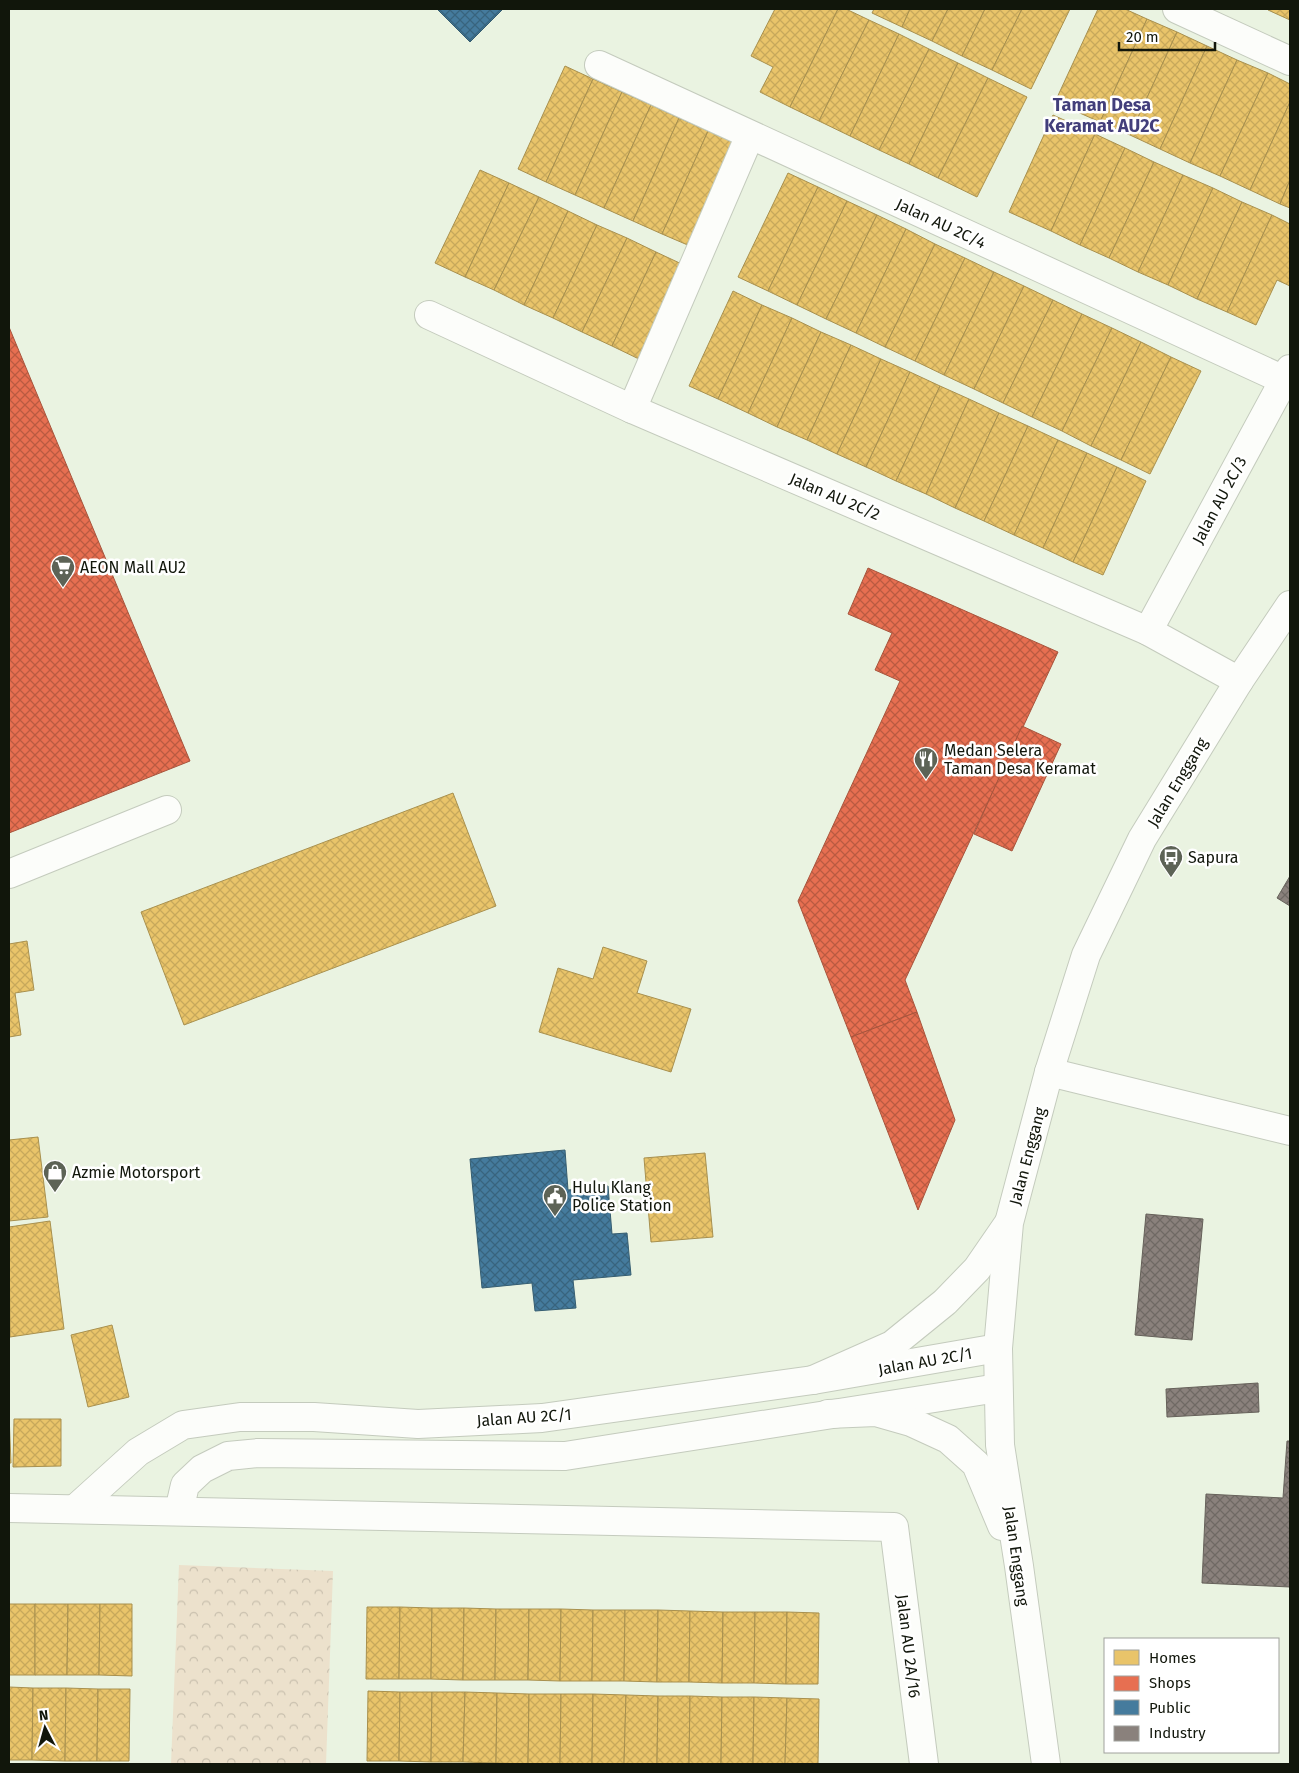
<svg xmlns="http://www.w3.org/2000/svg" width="1299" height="1773" font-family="'Fira Sans',sans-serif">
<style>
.park{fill:url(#park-crowns)}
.homes{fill:url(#homes-cross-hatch);stroke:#a8904e}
.shops{fill:url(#shops-cross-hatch);stroke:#a7543c}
.public{fill:url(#public-cross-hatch);stroke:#355d71}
.industry{fill:url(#industry-cross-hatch);stroke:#66615a}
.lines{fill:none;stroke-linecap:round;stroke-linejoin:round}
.minor-casing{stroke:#c4cbbd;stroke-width:30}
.secondary-casing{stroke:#c4cbbd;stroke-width:30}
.minor{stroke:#fcfdfa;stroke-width:28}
.secondary{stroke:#fcfdfa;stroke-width:28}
.labels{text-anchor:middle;stroke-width:5;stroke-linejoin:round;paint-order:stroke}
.street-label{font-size:16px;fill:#11160b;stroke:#fff}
.poi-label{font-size:16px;fill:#11160b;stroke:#fff;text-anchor:start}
.neighbourhood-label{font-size:18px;font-weight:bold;fill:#423e7b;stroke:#fff}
</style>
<defs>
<pattern id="park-crowns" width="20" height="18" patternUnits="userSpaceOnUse" patternTransform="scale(1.25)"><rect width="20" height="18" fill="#ece1cc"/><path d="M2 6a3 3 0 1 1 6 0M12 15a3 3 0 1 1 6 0" fill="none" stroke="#c9c0ae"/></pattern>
<pattern id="homes-cross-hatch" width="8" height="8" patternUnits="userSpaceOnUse" patternTransform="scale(1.25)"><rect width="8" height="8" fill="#e9c46a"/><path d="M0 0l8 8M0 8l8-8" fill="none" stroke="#c7a85b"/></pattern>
<pattern id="shops-cross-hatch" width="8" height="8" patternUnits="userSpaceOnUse" patternTransform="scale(1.25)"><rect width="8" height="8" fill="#e76f51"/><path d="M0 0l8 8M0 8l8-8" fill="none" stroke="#ba5a41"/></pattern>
<pattern id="public-cross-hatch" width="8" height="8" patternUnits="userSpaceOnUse" patternTransform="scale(1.25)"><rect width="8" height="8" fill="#457b9d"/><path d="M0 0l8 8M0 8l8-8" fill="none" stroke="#38647e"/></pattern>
<pattern id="industry-cross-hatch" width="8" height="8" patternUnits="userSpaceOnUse" patternTransform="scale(1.25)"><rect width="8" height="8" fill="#8a817c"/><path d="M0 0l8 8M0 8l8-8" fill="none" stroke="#6f6964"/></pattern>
</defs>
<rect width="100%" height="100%" fill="#eaf3e1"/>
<!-- park -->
<polygon class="park" points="179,1565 333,1571 326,1764 171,1764"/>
<!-- homes -->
<g class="homes">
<polygon points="775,9 838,9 790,107 760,92 773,67 751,56"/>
<polygon points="838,9 846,9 869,20 819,121 790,107"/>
<polygon points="874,9 910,9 902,27 872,13"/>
<polygon points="910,9 948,9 932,41 902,27"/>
<polygon points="948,9 985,9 962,56 932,41"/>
<polygon points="985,9 1022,9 992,70 962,56"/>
<polygon points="1022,9 1070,9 1031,89 992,70"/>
<polygon points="1098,9 1125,9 1147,19 1100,122 1055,102"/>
<polygon points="1268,9 1290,9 1290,20 1268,10"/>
<polygon points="1147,19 1177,32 1130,135 1100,122"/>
<polygon points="869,20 899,34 850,136 819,121"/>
<polygon points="1177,32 1207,46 1160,149 1130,135"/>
<polygon points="899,34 929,49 879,150 850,136"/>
<polygon points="1207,46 1237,60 1190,163 1160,149"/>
<polygon points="929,49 958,63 909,164 879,150"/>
<polygon points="1237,60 1268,73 1220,176 1190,163"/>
<polygon points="958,63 988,78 938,178 909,164"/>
<polygon points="565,66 593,79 546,182 518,169"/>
<polygon points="1268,73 1290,84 1290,102 1250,190 1220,176"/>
<polygon points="988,78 1027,97 977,197 938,178"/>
<polygon points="593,79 622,92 575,195 546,182"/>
<polygon points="622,92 651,105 604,208 575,195"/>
<polygon points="1290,102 1290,180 1280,204 1250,190"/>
<polygon points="651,105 679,118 633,221 604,208"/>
<polygon points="1053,115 1095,134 1051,231 1009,212"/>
<polygon points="679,118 708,131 662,234 633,221"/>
<polygon points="708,131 737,144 690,246 662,234"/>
<polygon points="1095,134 1125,148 1080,245 1051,231"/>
<polygon points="1125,148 1154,162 1109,258 1080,245"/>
<polygon points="1154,162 1183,175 1138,272 1109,258"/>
<polygon points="480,170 509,183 465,277 435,263"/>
<polygon points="788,173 818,187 768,291 738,277"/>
<polygon points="1183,175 1213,188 1168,285 1138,272"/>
<polygon points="1290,180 1290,208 1280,204"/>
<polygon points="509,183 539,197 494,290 465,277"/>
<polygon points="818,187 847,201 797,305 768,291"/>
<polygon points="1213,188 1242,202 1197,299 1168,285"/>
<polygon points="539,197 568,211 524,305 494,290"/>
<polygon points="847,201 877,215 826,319 797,305"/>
<polygon points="1242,202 1272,215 1227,312 1197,299"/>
<polygon points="568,211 597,225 553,318 524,305"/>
<polygon points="877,215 906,229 856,333 826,319"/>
<polygon points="1272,215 1290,224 1290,286 1277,280 1256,325 1227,312"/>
<polygon points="597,225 627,238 582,332 553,318"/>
<polygon points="906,229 935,244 885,347 856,333"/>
<polygon points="627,238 656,252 612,346 582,332"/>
<polygon points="935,244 965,258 915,361 885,347"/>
<polygon points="656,252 686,266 641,360 612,346"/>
<polygon points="965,258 994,272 944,375 915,361"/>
<polygon points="994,272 1024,286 974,389 944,375"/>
<polygon points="1024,286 1053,300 1003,403 974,389"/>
<polygon points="733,291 762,305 718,399 689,386"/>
<polygon points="1053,300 1082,314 1032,417 1003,403"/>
<polygon points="762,305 792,318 748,413 718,399"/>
<polygon points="1082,314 1112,328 1062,431 1032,417"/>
<polygon points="792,318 821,332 777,427 748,413"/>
<polygon points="1112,328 1141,342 1091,446 1062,431"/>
<polygon points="821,332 851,345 807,440 777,427"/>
<polygon points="1141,342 1171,357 1121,460 1091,446"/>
<polygon points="851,345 881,359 837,454 807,440"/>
<polygon points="1171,357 1201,371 1150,474 1121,460"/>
<polygon points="881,359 910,372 866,467 837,454"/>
<polygon points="910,372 940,386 896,481 866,467"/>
<polygon points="940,386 969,399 926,494 896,481"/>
<polygon points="969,399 999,413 955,508 926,494"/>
<polygon points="999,413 1028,426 984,521 955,508"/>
<polygon points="1028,426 1058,440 1014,535 984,521"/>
<polygon points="1058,440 1087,453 1043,548 1014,535"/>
<polygon points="1087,453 1117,467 1073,562 1043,548"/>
<polygon points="1117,467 1146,481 1103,575 1073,562"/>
<polygon points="453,793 496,906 184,1025 141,912"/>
<polygon points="27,941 34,990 15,993 21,1035 9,1037 9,944"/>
<polygon points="603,947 647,961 637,993 691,1009 671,1072 539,1032 558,968 593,979"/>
<polygon points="38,1137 48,1217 9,1221 9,1140"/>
<polygon points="705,1153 713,1237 651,1242 644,1158"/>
<polygon points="50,1221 64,1329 10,1337 9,1227"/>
<polygon points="112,1325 129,1397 88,1407 71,1335"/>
<polygon points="9,1414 11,1463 9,1463"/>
<polygon points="14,1419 61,1419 61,1466 13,1467"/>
<rect x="9" y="1604" width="26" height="71"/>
<polygon points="35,1604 68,1604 67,1675 35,1675"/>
<polygon points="68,1604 100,1604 99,1675 67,1675"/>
<polygon points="100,1604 132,1604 132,1676 99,1675"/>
<polygon points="367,1607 400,1607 399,1679 366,1679"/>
<polygon points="400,1607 432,1608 431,1679 399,1679"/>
<polygon points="432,1608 464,1608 463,1680 431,1679"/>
<polygon points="464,1608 496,1609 495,1680 463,1680"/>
<polygon points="496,1609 529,1609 528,1680 495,1680"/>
<polygon points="529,1609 561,1609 560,1681 528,1680"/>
<polygon points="561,1609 593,1610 592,1681 560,1681"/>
<polygon points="593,1610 625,1610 624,1681 592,1681"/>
<polygon points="625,1610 658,1610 657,1682 624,1681"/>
<polygon points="658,1610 690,1611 689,1682 657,1682"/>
<polygon points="690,1611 723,1612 722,1683 689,1682"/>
<polygon points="723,1612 755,1612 754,1683 722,1683"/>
<polygon points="755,1612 787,1612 786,1684 754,1683"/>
<polygon points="787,1612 819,1613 818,1684 786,1684"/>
<polygon points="9,1687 33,1688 32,1760 9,1760"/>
<polygon points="33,1688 66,1688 65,1761 32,1760"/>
<polygon points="66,1688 98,1689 97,1761 65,1761"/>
<polygon points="98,1689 130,1689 129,1761 97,1761"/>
<polygon points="368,1691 400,1692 399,1761 367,1761"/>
<polygon points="400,1692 432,1692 431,1762 399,1761"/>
<polygon points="432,1692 465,1692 463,1762 431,1762"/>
<polygon points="465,1692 497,1693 496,1763 463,1762"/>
<polygon points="497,1693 529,1694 528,1764 496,1763"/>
<polygon points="529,1694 561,1694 560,1764 528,1764"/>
<polygon points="561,1694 593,1694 592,1764 560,1764"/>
<polygon points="593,1694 626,1695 624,1764 592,1764"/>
<polygon points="626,1695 658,1696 657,1764 624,1764"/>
<polygon points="658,1696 690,1696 689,1764 657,1764"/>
<polygon points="690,1696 722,1697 721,1764 689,1764"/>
<polygon points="722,1697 754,1697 753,1764 721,1764"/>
<polygon points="754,1697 787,1698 785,1764 753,1764"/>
<polygon points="787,1698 819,1699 818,1764 785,1764"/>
</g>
<!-- shops -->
<g class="shops">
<polygon points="9,327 190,761 9,833"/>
<polygon points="868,568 1058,652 905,980 917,1012 851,1037 798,901 900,681 875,670 892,633 848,614"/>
<polygon points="1022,726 1061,744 1012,851 974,834"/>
<polygon points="917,1012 955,1120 918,1210 851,1037"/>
</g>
<!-- public -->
<g class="public">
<polygon points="437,9 503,9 470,42"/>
<polygon points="565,1150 568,1190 608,1186 612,1234 627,1233 631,1275 573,1280 576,1308 535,1311 532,1283 482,1288 470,1159"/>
</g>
<!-- industry -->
<g class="industry">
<polygon points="1290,876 1290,906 1277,898"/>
<polygon points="1146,1214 1203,1219 1192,1340 1135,1335"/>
<polygon points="1258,1383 1259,1412 1167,1417 1166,1389"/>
<polygon points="1287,1441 1290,1441 1290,1587 1202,1583 1206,1494 1283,1498"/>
</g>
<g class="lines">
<!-- minor casing -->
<g class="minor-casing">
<g id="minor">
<polyline points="1177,9 1290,61"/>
<polyline points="599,65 1284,380"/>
<polyline points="429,315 632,409 1148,631 1239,681"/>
<polyline points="632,409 750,135"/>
<polyline points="1148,631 1290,369"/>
<polyline points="9,874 167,810"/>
<polyline points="1049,1072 1290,1131"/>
<polyline points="9,1508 894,1527 924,1764"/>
<polyline points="75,1509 138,1452 183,1425 240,1417 314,1417 418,1424 542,1418 813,1380 998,1348"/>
<polyline points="179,1511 185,1485 202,1469 228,1456 258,1453 565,1456 998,1388"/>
</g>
</g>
<!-- secondary casing -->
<g class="secondary-casing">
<g id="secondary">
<polyline points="813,1380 892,1345 945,1302 977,1269 1008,1224"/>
<polyline points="828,1414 876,1412 911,1422 948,1439 976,1464 1002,1526"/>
<polyline points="1046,1764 1019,1566 1000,1445 998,1348 1009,1223 1049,1072 1086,955 1142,839 1239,681 1290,605"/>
</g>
</g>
<!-- minor -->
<use href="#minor" class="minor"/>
<!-- secondary -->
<use href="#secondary" class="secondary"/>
</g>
<!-- icons -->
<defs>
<g id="supermarket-pin" transform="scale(1.25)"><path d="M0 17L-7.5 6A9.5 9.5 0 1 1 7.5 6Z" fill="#5d6356" stroke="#fff"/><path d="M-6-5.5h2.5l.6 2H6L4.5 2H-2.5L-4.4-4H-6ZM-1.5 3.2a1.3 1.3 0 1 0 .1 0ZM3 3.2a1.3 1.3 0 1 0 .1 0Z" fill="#fff"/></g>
<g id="restaurant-pin" transform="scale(1.25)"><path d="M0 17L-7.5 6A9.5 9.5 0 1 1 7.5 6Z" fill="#5d6356" stroke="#fff"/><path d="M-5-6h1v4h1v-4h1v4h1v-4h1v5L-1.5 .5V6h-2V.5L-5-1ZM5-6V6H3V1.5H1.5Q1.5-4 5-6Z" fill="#fff"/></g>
<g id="bus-pin" transform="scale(1.25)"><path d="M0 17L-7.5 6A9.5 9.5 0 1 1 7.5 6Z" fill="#5d6356" stroke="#fff"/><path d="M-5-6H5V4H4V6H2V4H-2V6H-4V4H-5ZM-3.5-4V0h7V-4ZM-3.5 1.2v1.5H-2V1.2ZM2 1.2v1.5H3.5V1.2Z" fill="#fff"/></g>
<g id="shop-pin" transform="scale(1.25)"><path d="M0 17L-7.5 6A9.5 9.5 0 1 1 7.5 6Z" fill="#5d6356" stroke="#fff"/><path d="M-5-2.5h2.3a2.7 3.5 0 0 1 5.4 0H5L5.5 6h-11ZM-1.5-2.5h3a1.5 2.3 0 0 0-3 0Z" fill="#fff"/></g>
<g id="civic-pin" transform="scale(1.25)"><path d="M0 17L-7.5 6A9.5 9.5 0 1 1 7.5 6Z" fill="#5d6356" stroke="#fff"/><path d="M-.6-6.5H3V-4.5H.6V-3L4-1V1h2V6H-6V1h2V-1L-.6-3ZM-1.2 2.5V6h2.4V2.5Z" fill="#fff"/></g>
</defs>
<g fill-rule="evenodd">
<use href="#supermarket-pin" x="63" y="567"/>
<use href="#restaurant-pin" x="926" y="759"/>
<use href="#bus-pin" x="1171" y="857"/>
<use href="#shop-pin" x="55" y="1172"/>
<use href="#civic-pin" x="555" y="1196"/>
</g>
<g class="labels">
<!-- street labels -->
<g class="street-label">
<text transform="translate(941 223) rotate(25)" y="6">Jalan AU 2C/4</text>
<text transform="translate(835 496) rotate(23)" y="6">Jalan AU 2C/2</text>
<text transform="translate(1219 500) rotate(-62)" y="6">Jalan AU 2C/3</text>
<text transform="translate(1177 782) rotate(-59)" y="6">Jalan Enggang</text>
<text transform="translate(1027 1156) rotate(-75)" y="6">Jalan Enggang</text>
<text transform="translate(925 1361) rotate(-10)" y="6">Jalan AU 2C/1</text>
<text transform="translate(524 1417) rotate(-4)" y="6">Jalan AU 2C/1</text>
<text transform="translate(1017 1556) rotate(82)" y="6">Jalan Enggang</text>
<text transform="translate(909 1646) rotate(83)" y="6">Jalan AU 2A/16</text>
</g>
<!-- poi labels -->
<g class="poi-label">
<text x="80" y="573">AEON Mall AU2</text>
<text x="944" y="756">Medan Selera<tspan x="944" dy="18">Taman Desa Keramat</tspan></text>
<text x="1188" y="863">Sapura</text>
<text x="72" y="1178">Azmie Motorsport</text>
<text x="572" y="1193">Hulu Klang<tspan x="572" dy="18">Police Station</tspan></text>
</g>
<!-- neighbourhood labels -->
<g class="neighbourhood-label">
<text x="1102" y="111">Taman Desa<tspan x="1102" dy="21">Keramat AU2C</tspan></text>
</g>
</g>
<!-- border -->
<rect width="1299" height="1773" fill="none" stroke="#11160b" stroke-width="20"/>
<!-- legend -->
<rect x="1104" y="1638" width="175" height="115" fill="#ffffff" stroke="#a0a29d"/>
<rect x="1114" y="1650" width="25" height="15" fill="#e9c46a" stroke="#a0a29d"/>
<text x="1149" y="1663" font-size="15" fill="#11160b">Homes</text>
<rect x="1114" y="1676" width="25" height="15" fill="#e76f51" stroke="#a0a29d"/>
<text x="1149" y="1688" font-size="15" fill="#11160b">Shops</text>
<rect x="1114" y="1700" width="25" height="15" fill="#457b9d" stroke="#a0a29d"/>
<text x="1149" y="1713" font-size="15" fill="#11160b">Public</text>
<rect x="1114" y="1726" width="25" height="15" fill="#8a817c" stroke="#a0a29d"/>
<text x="1149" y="1738" font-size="15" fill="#11160b">Industry</text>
<!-- north arrow -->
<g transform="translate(45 1728) rotate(354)" stroke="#ffffff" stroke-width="4" paint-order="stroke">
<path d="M0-4L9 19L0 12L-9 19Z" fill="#11160b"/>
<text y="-8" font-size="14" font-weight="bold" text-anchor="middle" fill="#11160b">N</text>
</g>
<!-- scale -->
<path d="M1119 42v8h96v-8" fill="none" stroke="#11160b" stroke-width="2.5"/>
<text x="1126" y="42" font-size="15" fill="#11160b" stroke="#ffffff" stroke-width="4" paint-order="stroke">20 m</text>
</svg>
